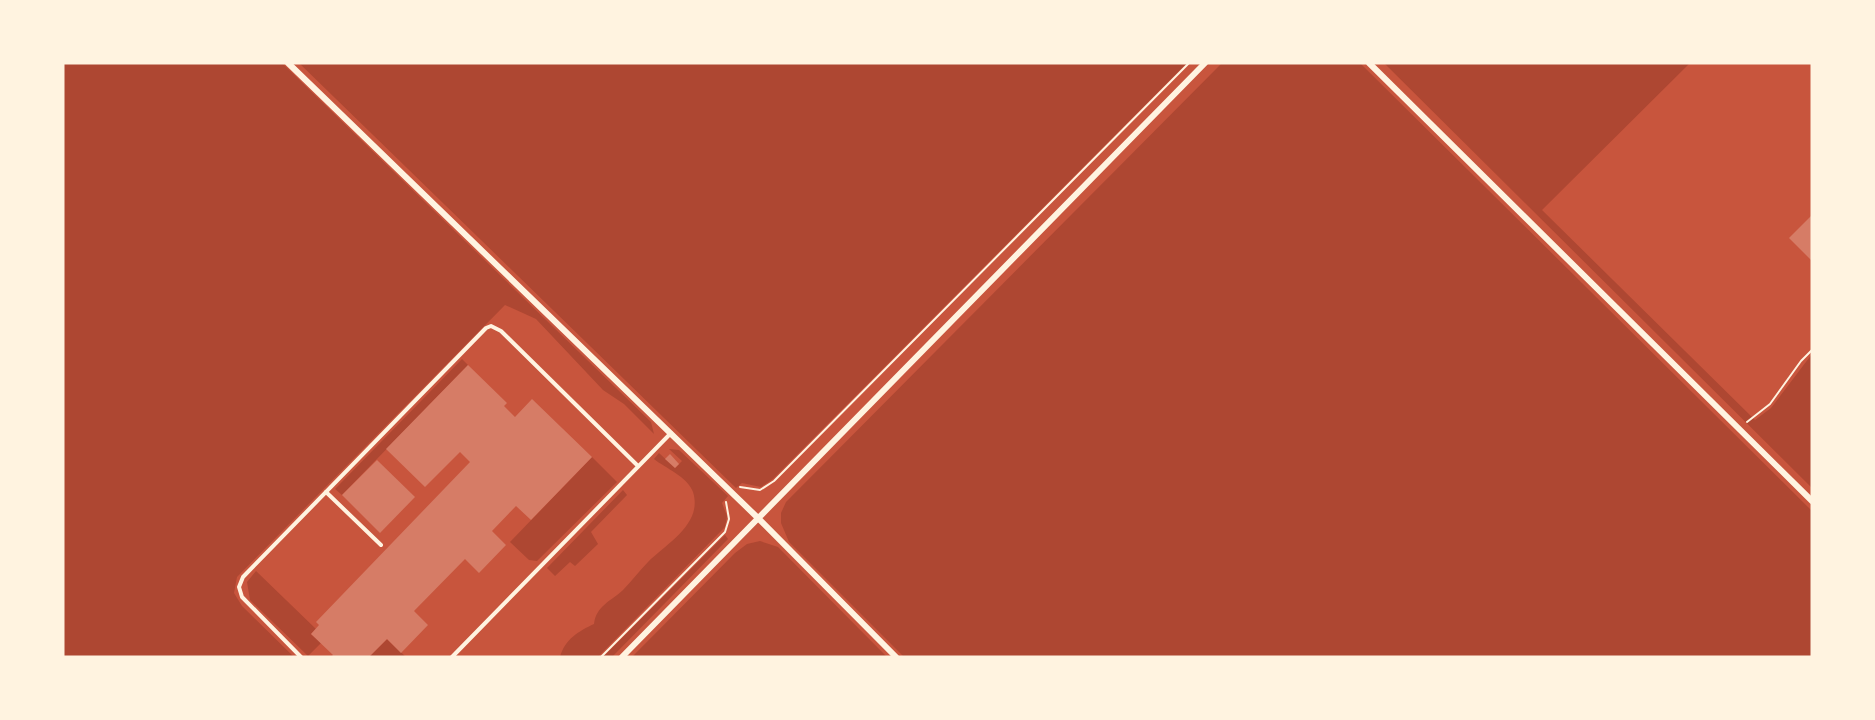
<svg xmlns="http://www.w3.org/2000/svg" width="1875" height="720" font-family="'Golos Text',sans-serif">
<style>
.green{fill:#ae4732}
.building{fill:#d67c66}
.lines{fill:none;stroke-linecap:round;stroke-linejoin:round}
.path{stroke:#fff3e0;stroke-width:2}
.service{stroke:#fff3e0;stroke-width:4}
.minor{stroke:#fff3e0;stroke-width:6}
</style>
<rect width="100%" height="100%" fill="#c8553d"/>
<!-- green -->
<g class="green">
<polygon points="63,63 282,63 651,422 654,434 624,404 603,390 536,319 505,305 237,577 234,593 242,606 294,657 63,657"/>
<polygon points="299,63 1187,63 773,479 761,487 742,483 736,488"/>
<polygon points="1222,63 1360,63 1812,511 1812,657 904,657 789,542 781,523 781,513 786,502"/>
<polygon points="1384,63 1690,63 1542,210 1755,420 1771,408 1812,354 1812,488"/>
<polygon points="462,359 468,365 342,495 335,489"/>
<path d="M 669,449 L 679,450 L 728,496 L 722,503 L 727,516 L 725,527 L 598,657 L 560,657 C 565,639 579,631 594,624 C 596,606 611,601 623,590 C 632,581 639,571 648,562 C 667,543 703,524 693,492 C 688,477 665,468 654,459 L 659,453 L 675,468 L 682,461 Z"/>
<polygon points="592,457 617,482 537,561 529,560 510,542"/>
<polygon points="623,490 627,495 591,532 598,544 575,566 570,562 555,576 547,568"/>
<polygon points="725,535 728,539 612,657 603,657"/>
<polygon points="760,541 778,547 887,657 632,657 735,553 747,544"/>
<polygon points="256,571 316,629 311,634 321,643 308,656 250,600 247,582"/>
<polygon points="387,639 406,657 369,657"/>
</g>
<!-- building -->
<g class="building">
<polygon points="1812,215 1812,261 1789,238"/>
<polygon points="468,365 507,403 504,406 515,417 532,399 592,457 531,520 516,506 492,531 506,545 479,573 465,559 414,611 428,625 401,653 387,639 369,657 331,657 333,655 311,634 319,625 316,622 470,462 460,452 425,487 386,449"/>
<polygon points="670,454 679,464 675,468 665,459"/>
<polygon points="377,460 415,497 380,533 342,495"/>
</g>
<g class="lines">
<!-- path -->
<g class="path">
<polyline points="1747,422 1770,404 1801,361 1812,350"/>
<polyline points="740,487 760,490 774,481 1189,63"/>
<polyline points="601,657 725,532 729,519 726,502"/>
</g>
<!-- service -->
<g class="service">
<polyline points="326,492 381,545"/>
<polyline points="301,657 242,597 239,587 243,577 486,328 491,326 501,331 638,466"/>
<polyline points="452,657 671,433"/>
</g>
<!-- minor -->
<g class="minor">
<polyline points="288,63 759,519 896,657"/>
<polyline points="1369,63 1812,501"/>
<polyline points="622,657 1205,63"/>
</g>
</g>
<!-- border -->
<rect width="1875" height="720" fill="none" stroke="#fff3e0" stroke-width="129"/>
</svg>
